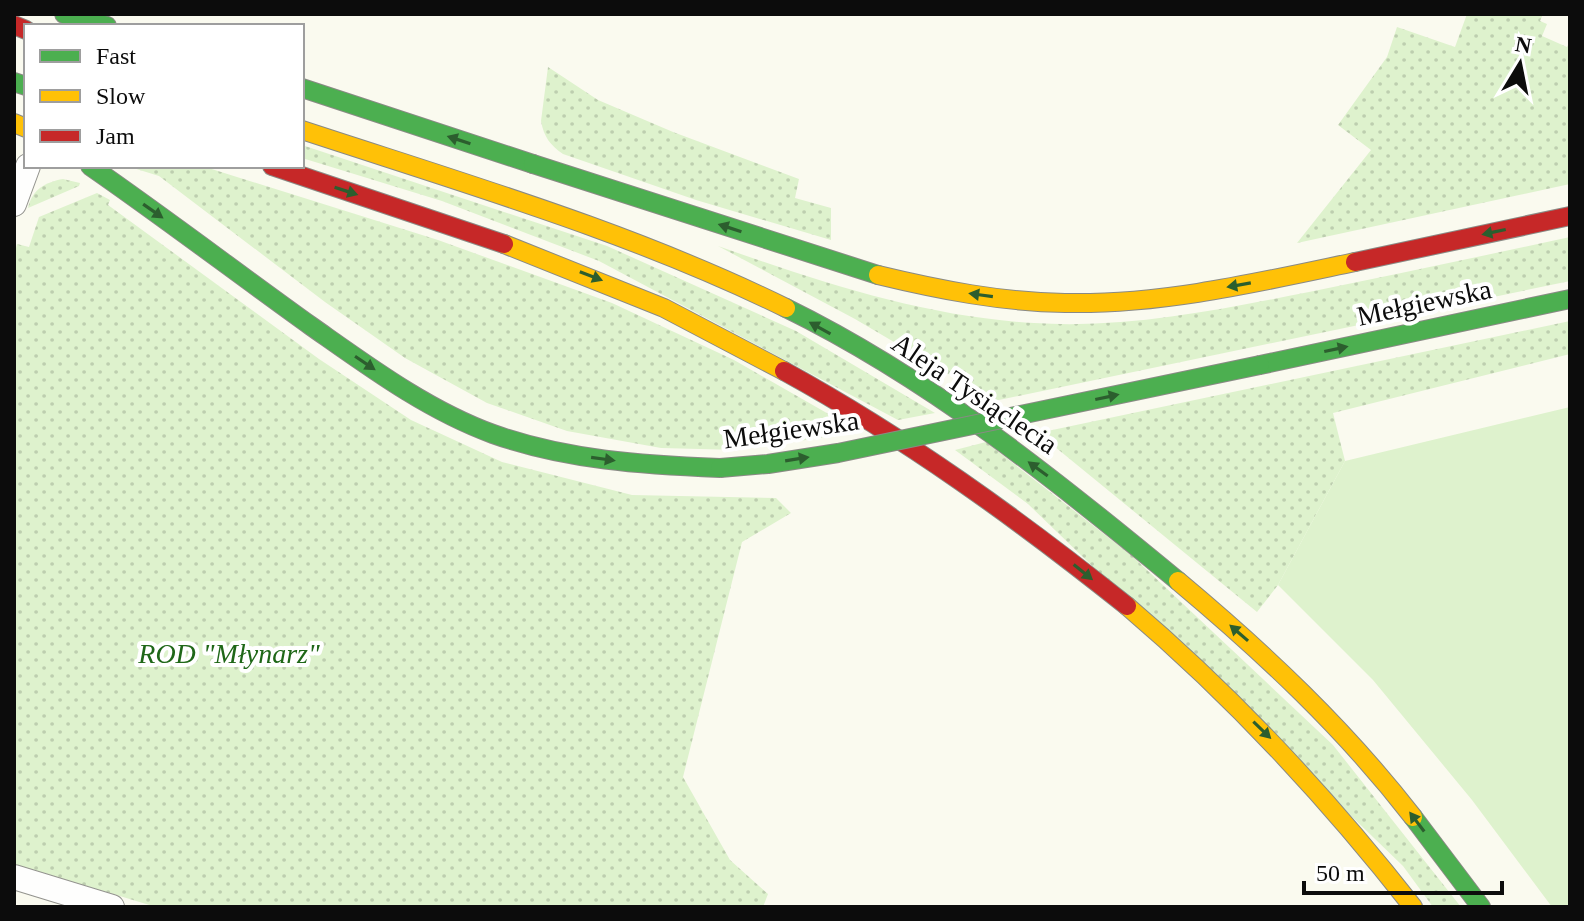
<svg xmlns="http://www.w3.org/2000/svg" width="1584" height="921" font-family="Georgia,serif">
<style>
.grass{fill:url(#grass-dots)}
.park{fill:#def2cd}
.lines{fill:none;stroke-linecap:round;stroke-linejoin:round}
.street-casing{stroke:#93938e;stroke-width:26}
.fast-casing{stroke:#8a8a85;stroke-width:20}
.slow-casing{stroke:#8a8a85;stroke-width:20}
.jam-casing{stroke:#8a8a85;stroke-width:20}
.street{stroke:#fefefd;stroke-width:24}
.fast{stroke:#4caf50;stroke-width:18}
.slow{stroke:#ffc107;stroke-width:18}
.jam{stroke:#c62828;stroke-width:18}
.fast-bridge-casing{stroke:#8a8a85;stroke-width:20;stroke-linecap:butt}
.fast-bridge{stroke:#4caf50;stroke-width:18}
.oneway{fill:#2c5e2e}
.labels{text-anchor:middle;stroke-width:8;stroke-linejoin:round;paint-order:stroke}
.street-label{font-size:28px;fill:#0c0c0c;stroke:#fff}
.park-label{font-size:28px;font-style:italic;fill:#1f6718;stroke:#fff}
</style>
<defs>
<pattern id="grass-dots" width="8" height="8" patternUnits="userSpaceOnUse" patternTransform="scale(2)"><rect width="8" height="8" fill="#def2cd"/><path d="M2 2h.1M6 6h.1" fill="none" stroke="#bdceaf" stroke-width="1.8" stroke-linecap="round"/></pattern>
</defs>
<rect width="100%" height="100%" fill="#fafaef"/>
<!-- grass -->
<g class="grass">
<polygon points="1467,14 1543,14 1540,21 1547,24 1542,36 1567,47 1570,41 1570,184 1297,243 1371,150 1338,125 1387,57 1397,27 1455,47"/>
<path d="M 548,67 L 598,100 L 673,132 L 799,179 L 795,198 L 831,208 L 831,240 L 696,200 L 563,154 C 550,145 544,137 541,121 Z"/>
<polygon points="302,145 607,246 796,331 935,413 898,420 599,261 442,201 302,158"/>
<polygon points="139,166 202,166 438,240 612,303 734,360 860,432 738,450 661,448 567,431 487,403 405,358 325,302 159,176 130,167"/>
<path d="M 63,179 L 80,183 L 79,186 L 28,208 C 32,189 46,182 63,179 Z"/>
<polygon points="97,193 110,200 108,205 319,359 411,420 502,462 632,495 776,498 791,513 742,542 683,777 730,860 768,894 763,907 156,907 14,864 14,256 17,244 29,247 39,217"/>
<path d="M 1570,237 L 1570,281 L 994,401 L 855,319 L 718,246 C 820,282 925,317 1034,323 C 1127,329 1218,310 1309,292 C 1396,274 1483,256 1570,237 Z"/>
<polygon points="1570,321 1570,354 1333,413 1345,461 1278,585 1257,612 1038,433"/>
<polygon points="986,442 1131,555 1333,745 1461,907 1433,907 1403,866 1028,504 955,450"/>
</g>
<!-- park -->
<polygon class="park" points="1570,407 1570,907 1552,907 1472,800 1373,680 1278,585 1345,461"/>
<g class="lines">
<!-- street casing -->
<g class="street-casing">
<g id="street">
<polyline points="14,204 28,166"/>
<polyline points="14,877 112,907"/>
</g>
</g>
<!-- fast casing -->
<g class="fast-casing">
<g id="fast">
<polyline points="64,14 107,26"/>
<polyline points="14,82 26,86"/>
<polyline points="302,88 533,164"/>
<polyline points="533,164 878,275"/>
<path d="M 90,166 C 165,218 237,273 311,326 C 368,366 427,410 493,434 C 566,460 644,465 720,468"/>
<path d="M 786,308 C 929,378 1056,480 1178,581"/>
<polyline points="1260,365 1570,299"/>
<polyline points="1413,817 1481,907"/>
</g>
</g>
<!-- slow casing -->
<g class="slow-casing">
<g id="slow">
<polyline points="14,123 26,128"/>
<path d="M 302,130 C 466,184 631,232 786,308"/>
<polyline points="504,244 664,308 784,371"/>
<path d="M 878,275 C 940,290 1002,302 1065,303 C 1162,305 1260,282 1355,262"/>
<path d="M 1178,581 C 1264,653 1344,728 1413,817"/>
<path d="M 1127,606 C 1234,697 1326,796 1413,907"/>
</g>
</g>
<!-- jam casing -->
<g class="jam-casing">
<g id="jam">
<polyline points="14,25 26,30"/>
<polyline points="272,166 504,244"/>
<polyline points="1355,262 1570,216"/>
<path d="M 784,371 C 906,438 1018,519 1127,606"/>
</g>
</g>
<!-- street -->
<use href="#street" class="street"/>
<!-- fast -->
<use href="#fast" class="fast"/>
<!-- slow -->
<use href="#slow" class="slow"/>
<!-- jam -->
<use href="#jam" class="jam"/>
<!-- fast-bridge casing -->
<g class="fast-bridge-casing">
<polyline id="fast-bridge" points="720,468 768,464 838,453 1260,365"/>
</g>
<!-- fast-bridge -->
<use href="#fast-bridge" class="fast-bridge"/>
</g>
<!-- one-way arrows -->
<defs><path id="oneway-solid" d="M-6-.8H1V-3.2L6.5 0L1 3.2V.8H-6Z" transform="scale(2)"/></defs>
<g class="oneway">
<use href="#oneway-solid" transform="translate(459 140) rotate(-162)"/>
<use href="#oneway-solid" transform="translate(346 191) rotate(18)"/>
<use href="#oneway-solid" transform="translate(153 211) rotate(35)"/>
<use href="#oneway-solid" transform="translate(730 228) rotate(-162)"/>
<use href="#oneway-solid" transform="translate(1494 232) rotate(168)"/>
<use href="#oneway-solid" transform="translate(591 276) rotate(21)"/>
<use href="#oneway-solid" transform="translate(1239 285) rotate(170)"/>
<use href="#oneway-solid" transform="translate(981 295) rotate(-172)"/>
<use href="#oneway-solid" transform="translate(820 328) rotate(-151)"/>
<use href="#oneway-solid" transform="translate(1336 349) rotate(-12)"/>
<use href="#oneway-solid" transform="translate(365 363) rotate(34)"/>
<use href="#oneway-solid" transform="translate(1107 397) rotate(-12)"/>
<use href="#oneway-solid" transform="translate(603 459) rotate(8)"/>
<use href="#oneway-solid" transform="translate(797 459) rotate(-9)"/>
<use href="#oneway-solid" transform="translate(1038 469) rotate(-144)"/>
<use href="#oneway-solid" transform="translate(1083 572) rotate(39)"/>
<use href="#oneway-solid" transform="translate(1239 633) rotate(-139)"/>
<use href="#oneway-solid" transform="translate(1262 730) rotate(44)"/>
<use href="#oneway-solid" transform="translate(1417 822) rotate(-127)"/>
</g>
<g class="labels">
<!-- street labels -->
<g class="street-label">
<text transform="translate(1424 302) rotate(-12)" y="10">Mełgiewska</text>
<text transform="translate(975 393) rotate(34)" y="10">Aleja Tysiąclecia</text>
<text transform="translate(791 429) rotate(-8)" y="10">Mełgiewska</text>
</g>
<!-- park labels -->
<g class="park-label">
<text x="229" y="663">ROD "Młynarz"</text>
</g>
</g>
<!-- border -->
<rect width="1584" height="921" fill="none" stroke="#0c0c0c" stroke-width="32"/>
<!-- legend -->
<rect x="24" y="24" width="280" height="144" fill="#ffffff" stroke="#9e9e9e" stroke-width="2"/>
<rect x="40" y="50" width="40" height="12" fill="#4caf50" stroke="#9e9e9e" stroke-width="2"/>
<text x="96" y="64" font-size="24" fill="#0c0c0c">Fast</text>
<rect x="40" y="90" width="40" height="12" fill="#ffc107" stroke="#9e9e9e" stroke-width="2"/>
<text x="96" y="104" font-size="24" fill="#0c0c0c">Slow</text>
<rect x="40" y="130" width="40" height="12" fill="#c62828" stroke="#9e9e9e" stroke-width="2"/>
<text x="96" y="144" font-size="24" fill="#0c0c0c">Jam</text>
<!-- north arrow -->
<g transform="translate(1520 64) rotate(10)" stroke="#ffffff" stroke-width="6" paint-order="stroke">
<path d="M0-6L14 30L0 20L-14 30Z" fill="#0c0c0c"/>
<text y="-12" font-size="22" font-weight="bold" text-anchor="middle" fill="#0c0c0c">N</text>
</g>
<!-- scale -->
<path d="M1304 881v12h198v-12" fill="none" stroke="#0c0c0c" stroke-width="4"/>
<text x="1316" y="881" font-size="24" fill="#0c0c0c" stroke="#ffffff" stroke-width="6" paint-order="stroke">50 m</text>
</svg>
